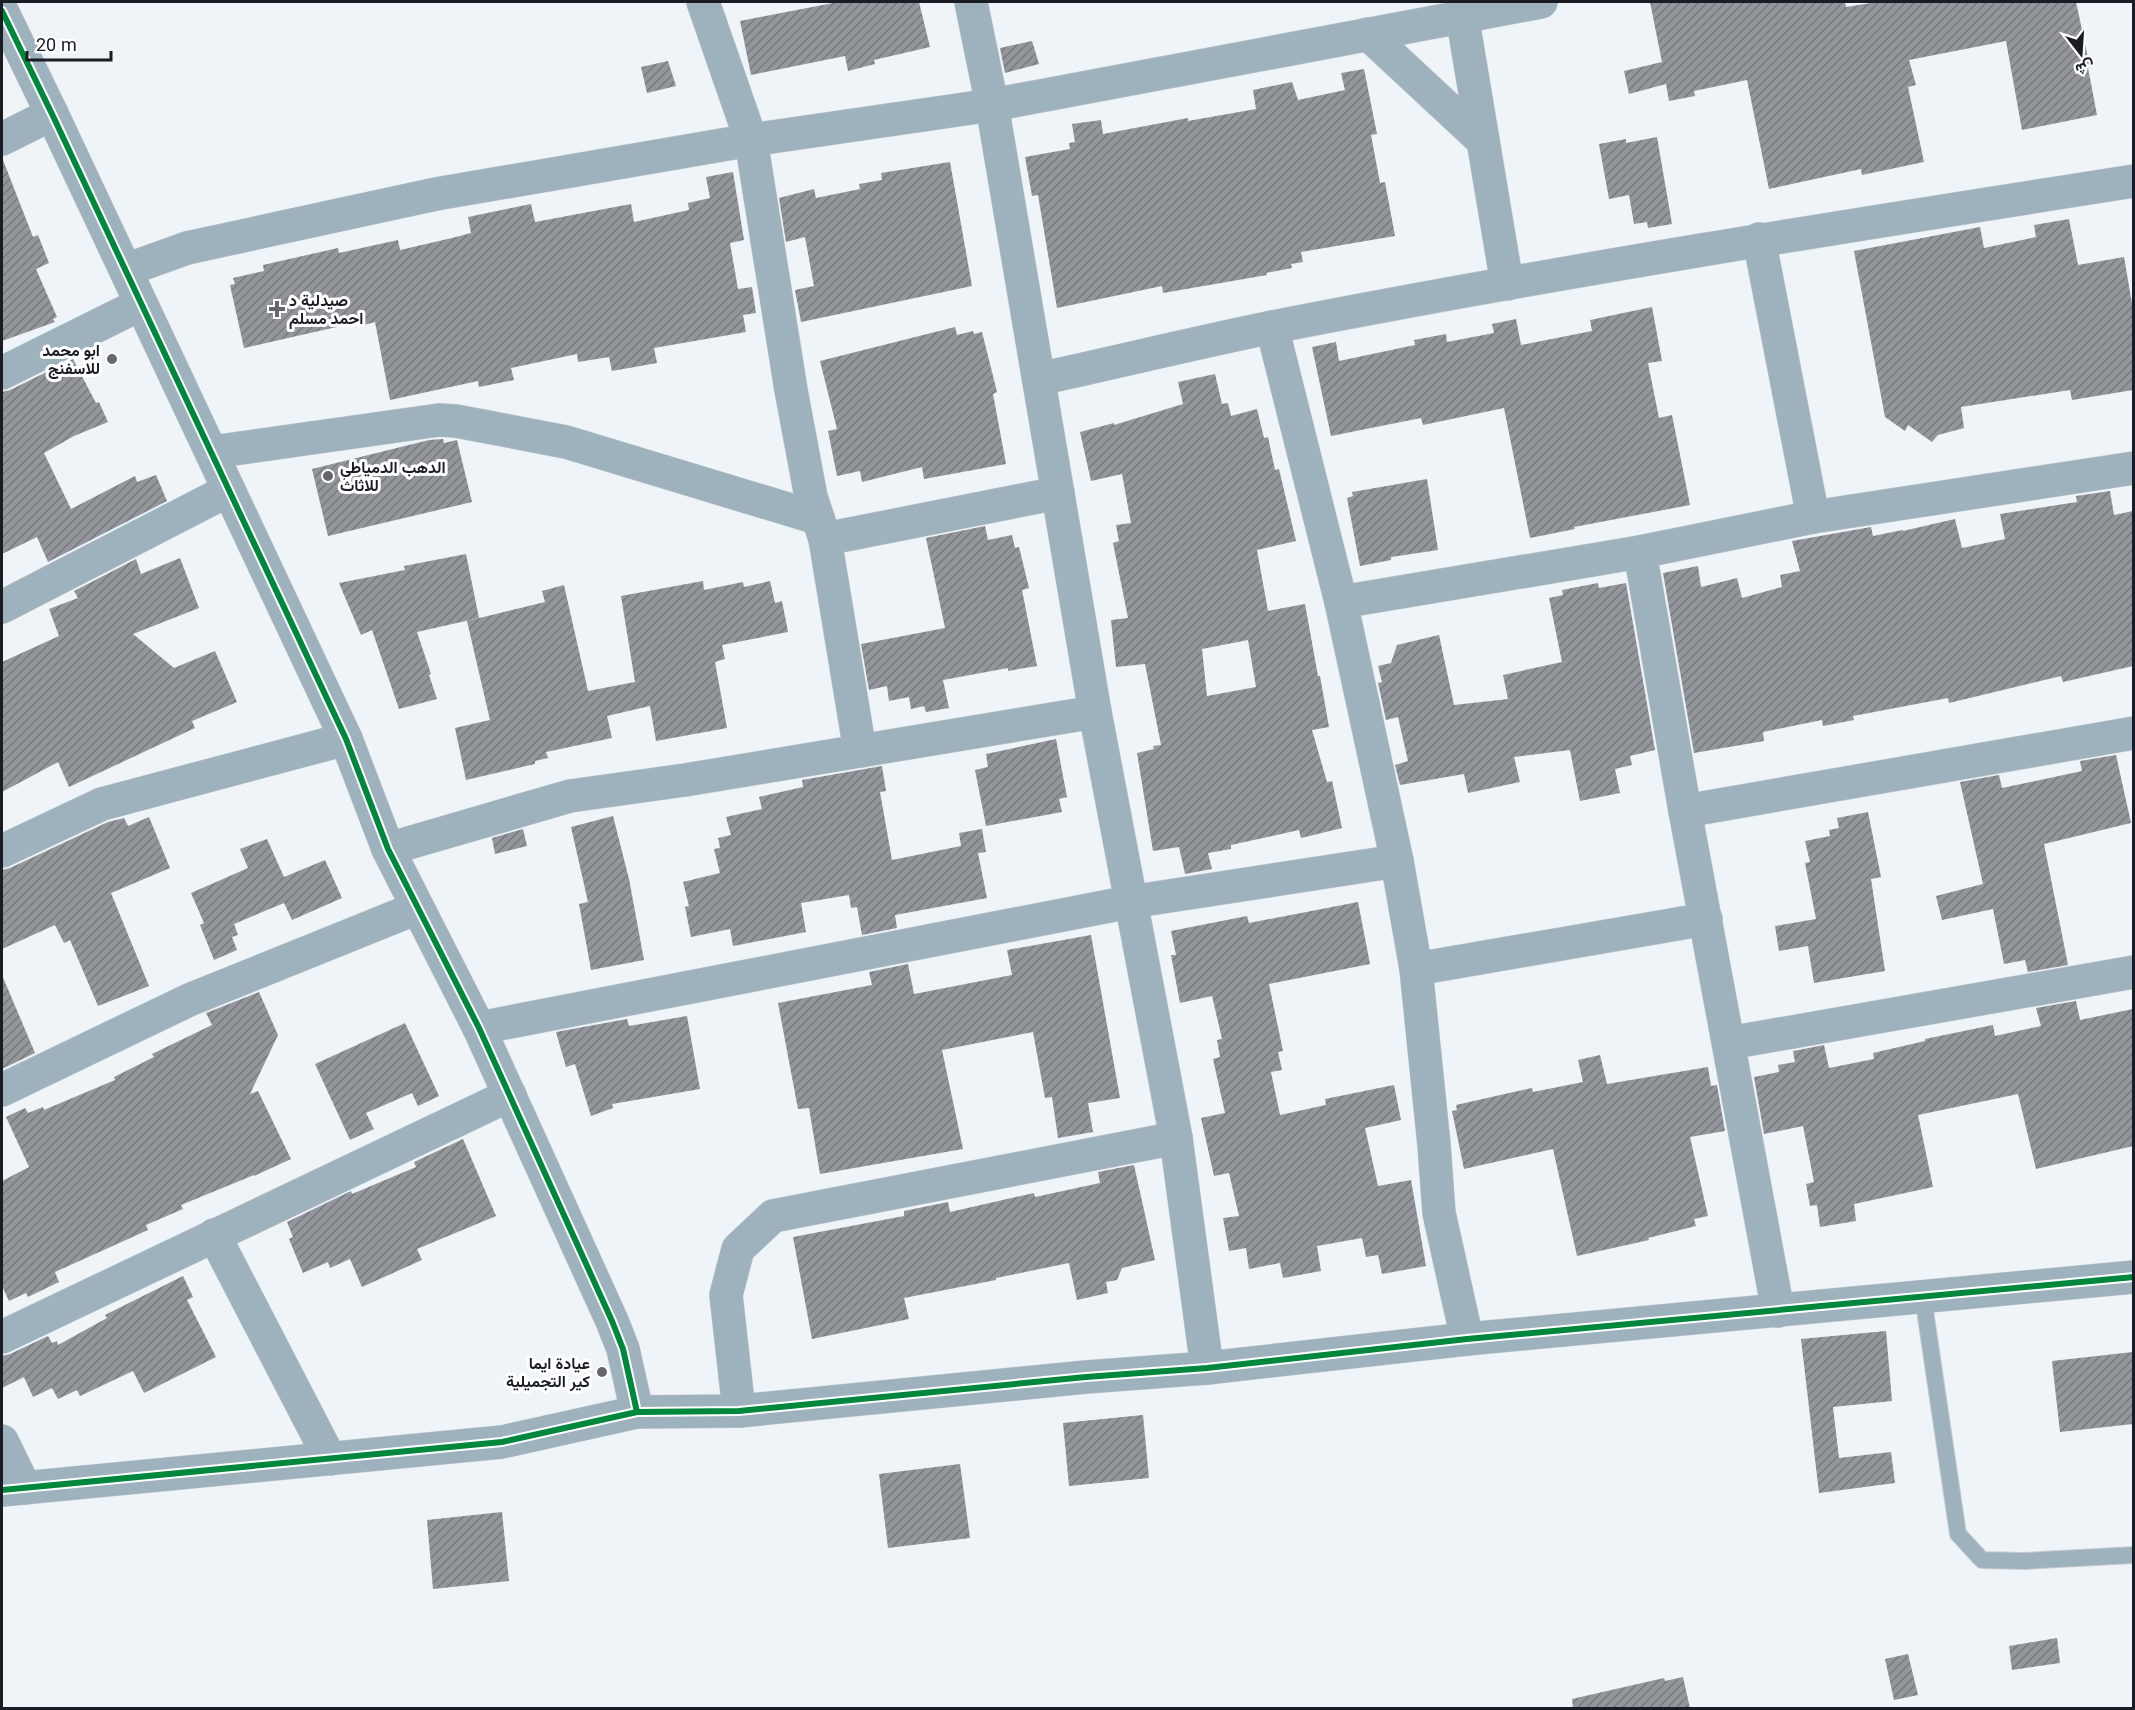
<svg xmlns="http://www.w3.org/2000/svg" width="2135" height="1710" font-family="Georgia,Vazirmatn,serif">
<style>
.building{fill:url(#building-hatch);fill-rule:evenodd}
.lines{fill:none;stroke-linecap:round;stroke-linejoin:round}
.service-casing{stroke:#c9cdd2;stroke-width:18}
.minor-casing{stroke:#c9cdd2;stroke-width:34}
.tertiary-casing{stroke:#c9cdd2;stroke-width:34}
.service{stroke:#9eb2bd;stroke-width:16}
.minor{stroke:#9eb2bd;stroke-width:33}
.tertiary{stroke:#9eb2bd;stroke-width:33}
.cycleway-casing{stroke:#fff;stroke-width:10}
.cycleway{stroke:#00873e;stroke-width:6}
.poi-dot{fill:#64686e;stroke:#fff;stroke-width:2}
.labels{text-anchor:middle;stroke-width:6;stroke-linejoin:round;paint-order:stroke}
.poi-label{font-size:16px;font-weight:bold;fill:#191d23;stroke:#fff;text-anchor:start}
</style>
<defs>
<pattern id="building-hatch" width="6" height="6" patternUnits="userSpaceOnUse" patternTransform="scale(1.5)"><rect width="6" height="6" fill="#93969b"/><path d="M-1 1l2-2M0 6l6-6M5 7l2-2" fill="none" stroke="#777a7e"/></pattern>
</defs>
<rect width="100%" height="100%" fill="#eff4f9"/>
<!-- building -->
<g class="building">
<polygon points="838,2 919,2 930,47 874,60 875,64 848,71 845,56 751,75 740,21"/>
<polygon points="1650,2 1845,2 1846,7 1877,2 2076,2 2090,67 2088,68 2097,115 2022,130 2006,41 1909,60 1916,85 1908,87 1924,162 1862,175 1861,169 1769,189 1747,80 1694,91 1695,96 1669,101 1666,84 1629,94 1624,71 1662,62"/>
<polygon points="1032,41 1039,64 1005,73 1000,48"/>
<polygon points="668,61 676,86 647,93 641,67"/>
<polygon points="1364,69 1377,134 1371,135 1380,183 1385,182 1395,236 1301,252 1303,262 1291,264 1292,268 1266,273 1267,275 1163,293 1162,286 1057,308 1038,195 1032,196 1025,157 1070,149 1069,143 1075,142 1072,124 1101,120 1103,134 1188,118 1188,121 1256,109 1253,90 1292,82 1298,100 1345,90 1341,73"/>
<polygon points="1657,137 1672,224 1648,228 1647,222 1634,224 1629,195 1609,199 1599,144 1626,139 1626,143"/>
<polygon points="2,160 3,160 33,237 38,235 49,263 36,269 57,317 53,319 55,322 2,341"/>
<polygon points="950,162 972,286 801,322 795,290 814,286 805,237 786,242 779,198 814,189 816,198 860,189 859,184 882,180 881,173"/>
<polygon points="733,172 744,240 730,243 738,289 752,287 756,313 743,315 746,332 654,348 657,363 612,371 609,357 578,362 577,354 511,368 514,380 479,387 478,381 390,400 375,322 364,325 363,321 244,348 230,285 235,284 233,278 264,271 263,265 338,248 339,253 398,240 400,250 452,238 471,233 468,217 531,204 535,222 631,204 634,222 689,210 688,203 710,198 706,177"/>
<polygon points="2069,219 2078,265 2124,257 2133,309 2133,390 2072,400 2070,390 1961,407 1964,428 1938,435 1932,442 1908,425 1905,431 1885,417 1854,251 1980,227 1984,248 2036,237 2034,225"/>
<polygon points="1652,307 1662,361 1648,363 1659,418 1672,415 1690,505 1574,527 1575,529 1530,538 1504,408 1423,425 1421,418 1331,436 1312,347 1336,342 1339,361 1415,345 1414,340 1446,334 1447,342 1494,333 1492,324 1516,319 1521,345 1592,331 1590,320"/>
<polygon points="955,327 957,335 973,331 974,334 982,332 997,392 993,394 1006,464 924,479 922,467 862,482 860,471 837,476 828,431 837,429 820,361"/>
<polygon points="73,359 96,403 99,402 108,422 74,436 44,453 71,509 135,476 137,482 156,475 167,501 48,562 37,537 2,554 2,392 10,390"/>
<path d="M 1215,374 L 1222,404 L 1228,403 L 1231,416 L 1257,409 L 1264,438 L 1268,437 L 1275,470 L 1279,469 L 1296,541 L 1257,550 L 1268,611 L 1305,604 L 1318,676 L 1320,676 L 1329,727 L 1312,730 L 1327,782 L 1332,781 L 1342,828 L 1301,838 L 1299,830 L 1231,845 L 1231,849 L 1208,853 L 1212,869 L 1185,874 L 1179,847 L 1153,851 L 1137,753 L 1154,749 L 1153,746 L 1161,745 L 1145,664 L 1116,667 L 1111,620 L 1128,618 L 1113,543 L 1119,541 L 1116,525 L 1131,523 L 1122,474 L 1091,481 L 1080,432 L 1114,423 L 1114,425 L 1183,404 L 1178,382 ZM 1248,640 L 1256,687 L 1207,696 L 1202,649 Z"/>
<polygon points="443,439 444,443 457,440 472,502 328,536 312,469 429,440"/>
<polygon points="1427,479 1438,550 1391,557 1391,560 1360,566 1347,498 1353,496 1352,492"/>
<polygon points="2110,491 2114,515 2133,511 2133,666 2063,682 2061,676 1949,703 1948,698 1853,716 1854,720 1823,726 1822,720 1763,732 1764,741 1694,753 1663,573 1698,566 1701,587 1737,578 1742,598 1782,587 1780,575 1800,571 1792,541 1871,527 1873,536 1903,530 1903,531 1955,519 1962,548 2005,539 2000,514 2077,502 2076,496"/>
<polygon points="985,526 988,540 1012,535 1015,548 1019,547 1029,588 1022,590 1037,666 1008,671 1008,668 943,680 949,708 926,712 924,706 911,709 909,697 889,701 887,686 869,690 861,644 945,628 926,538"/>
<polygon points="466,554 479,618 417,632 431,674 429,675 437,699 399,709 372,630 361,635 339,583 405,570 404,566"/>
<polygon points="180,558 199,608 133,634 174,668 215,651 237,702 192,721 195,728 69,787 58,762 2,792 2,662 59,636 49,609 78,598 74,591 136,559 141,574"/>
<polygon points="703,581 704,590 743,582 744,587 770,581 775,603 782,601 788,632 722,645 725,659 715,662 727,728 656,741 650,706 607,716 612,738 546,752 548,758 535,761 535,764 466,780 455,728 490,720 467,621 545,602 542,591 564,585 588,691 635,682 621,596"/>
<polygon points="1598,583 1599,588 1626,583 1655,750 1630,756 1632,765 1615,769 1620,793 1580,801 1570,750 1514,757 1520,782 1468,793 1464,774 1400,785 1395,765 1408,761 1398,717 1386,720 1378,683 1382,682 1378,666 1391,663 1397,645 1439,635 1454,705 1508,699 1503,675 1562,662 1549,598 1563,595 1562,590"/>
<polygon points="1056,739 1067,797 1059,799 1062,812 986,826 975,770 988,767 986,754"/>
<polygon points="2116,755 2131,823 2044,844 2068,965 2028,972 2025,960 2004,964 1993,909 1942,920 1936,896 1983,884 1960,782 1999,775 2002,788 2082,771 2080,761"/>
<polygon points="882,766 886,791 880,792 892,860 961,846 959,833 982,829 986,852 978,853 987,898 895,915 897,928 862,935 857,907 851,908 849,895 801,903 806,932 733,946 730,929 691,937 685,907 689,906 683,882 720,873 714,849 720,848 718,838 731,835 726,817 762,809 759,797 803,787 802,780"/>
<polygon points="1868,812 1881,877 1871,879 1885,971 1814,983 1808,946 1779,951 1775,926 1816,919 1805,863 1810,862 1805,841 1830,836 1829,830 1839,828 1837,818"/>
<polygon points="613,816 629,879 644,960 591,970 579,904 588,902 571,827"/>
<polygon points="149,817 170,868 111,893 149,986 98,1006 70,940 64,943 55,925 2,949 2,870 10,868 108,822 124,818 128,826"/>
<polygon points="523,829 527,846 495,854 492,838"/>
<polygon points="267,839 284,877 325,860 342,898 292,920 284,903 234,924 238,935 232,937 237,950 214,960 200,925 204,923 191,893 248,868 240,849"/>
<polygon points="1358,902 1370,964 1269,984 1283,1051 1278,1052 1282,1070 1271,1072 1280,1115 1326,1105 1325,1099 1394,1085 1401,1120 1365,1128 1378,1186 1411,1180 1426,1266 1382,1274 1378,1255 1366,1257 1362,1238 1317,1246 1321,1271 1283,1278 1280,1263 1249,1269 1246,1248 1229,1251 1223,1218 1239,1216 1229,1173 1214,1176 1201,1118 1225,1113 1213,1059 1220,1057 1217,1040 1222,1039 1212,996 1180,1003 1171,955 1176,955 1171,931 1247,916 1249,923"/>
<polygon points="1091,935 1120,1098 1088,1103 1093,1132 1058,1138 1052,1097 1045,1098 1033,1032 942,1050 963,1149 820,1174 809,1108 798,1109 778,1003 872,985 869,972 908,964 914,994 1012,975 1007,950"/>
<polygon points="2,975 35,1053 2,1069"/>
<polygon points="259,992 278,1035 250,1094 258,1091 291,1159 254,1176 254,1175 181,1205 183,1209 146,1225 148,1230 55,1272 59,1282 28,1297 26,1293 9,1301 2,1286 2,1181 29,1167 6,1117 25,1108 28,1113 43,1107 44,1110 115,1080 114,1077 154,1057 152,1054 212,1025 206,1013"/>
<polygon points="2076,1001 2080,1020 2133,1009 2133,1146 2036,1169 2018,1094 1918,1115 1933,1187 1854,1204 1856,1221 1820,1227 1817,1205 1810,1206 1806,1184 1814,1182 1803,1126 1764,1134 1754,1077 1779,1072 1778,1065 1795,1062 1793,1051 1814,1047 1824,1045 1829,1068 1874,1059 1873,1053 1925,1041 1925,1039 1993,1025 1995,1036 2041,1026 2036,1008"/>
<polygon points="687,1016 700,1089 612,1104 613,1108 591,1116 575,1064 566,1067 556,1032 627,1019 629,1026"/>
<polygon points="405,1023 439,1096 418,1106 412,1093 366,1113 374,1129 350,1140 315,1064"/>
<polygon points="1600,1055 1607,1084 1708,1067 1711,1086 1717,1085 1725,1131 1690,1137 1708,1216 1694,1219 1696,1226 1648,1238 1649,1240 1577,1256 1553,1149 1464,1169 1452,1111 1457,1110 1456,1105 1532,1088 1533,1092 1583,1082 1578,1060"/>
<polygon points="463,1139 496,1216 417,1249 422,1260 362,1287 350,1259 330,1268 328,1262 303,1273 289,1239 293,1237 287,1222 351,1191 352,1194 416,1167 414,1162"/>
<polygon points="1134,1165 1155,1260 1122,1268 1117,1280 1106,1282 1108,1293 1077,1300 1069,1263 996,1278 996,1280 904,1298 909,1319 812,1339 793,1237 904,1216 904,1211 948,1202 950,1212 1034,1193 1035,1197 1100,1183 1098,1172"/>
<polygon points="183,1276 193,1297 187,1300 216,1357 144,1393 133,1371 80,1396 77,1390 58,1399 52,1388 33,1397 24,1377 2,1388 2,1356 10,1354 48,1336 52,1343 57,1341 58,1345 107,1318 105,1315"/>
<polygon points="1886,1331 1892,1401 1833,1407 1839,1458 1891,1452 1895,1483 1819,1493 1801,1339"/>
<polygon points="2133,1352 2133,1424 2060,1432 2052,1361"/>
<polygon points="1143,1415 1149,1478 1069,1486 1063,1423"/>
<polygon points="960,1464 970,1538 888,1548 879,1474"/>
<polygon points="502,1512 509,1581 433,1589 427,1520"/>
<polygon points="2057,1638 2060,1663 2012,1670 2009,1646"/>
<polygon points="1908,1654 1918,1695 1894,1700 1885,1659"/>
<polygon points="1683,1677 1690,1708 1573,1708 1572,1699 1664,1678 1665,1681"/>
</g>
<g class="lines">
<!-- service casing -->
<g class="service-casing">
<polyline id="service" points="1923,1297 1958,1534 1982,1560 2024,1561 2134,1555"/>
</g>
<!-- minor casing -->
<g class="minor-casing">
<g id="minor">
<polyline points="703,2 751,140 791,390 811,497 825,539 860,751"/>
<polyline points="971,2 992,105 1095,712 1176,1138 1207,1368"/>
<polyline points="1462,15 1507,284"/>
<polyline points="1368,34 1483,141"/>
<polyline points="2,139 52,114"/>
<polyline points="1759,239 1813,517"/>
<polyline points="126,270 187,248 436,194 751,140 992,105 1541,2"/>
<polyline points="1272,327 1341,602 1640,552 1813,517 2134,468"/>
<polyline points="2,373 141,304"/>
<path d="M 1039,379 C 1117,362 1195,343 1273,327 C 1559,271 1846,226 2134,181"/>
<polyline points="212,452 439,420 456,421 566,442 817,518"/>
<polyline points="825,539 1058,493"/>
<polyline points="1640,552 1685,811 1778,1311"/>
<polyline points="1341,602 1397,861"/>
<polyline points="2,607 229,490"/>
<polyline points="1685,811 2134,733"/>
<polyline points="388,849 570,796 685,780 1095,712"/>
<polyline points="2,851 102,804 346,739"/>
<polyline points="1416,969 1706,919"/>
<polyline points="479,1028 1130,902 1397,861 1416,969 1434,1145 1439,1213 1467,1339"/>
<polyline points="1729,1043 2134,972"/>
<polyline points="2,1090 189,1000 417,908"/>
<polyline points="214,1235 330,1459"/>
<polyline points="2,1337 510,1095"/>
<polyline points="739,1411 726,1295 738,1249 773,1216 1176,1138"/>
<polyline points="2,1441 25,1488"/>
</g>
</g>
<!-- tertiary casing -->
<g class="tertiary-casing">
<g id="tertiary">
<polyline points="2,11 52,114 346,739 388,849 479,1028 612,1321 623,1349 637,1412"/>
<polyline points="2,1490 502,1442 637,1412 739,1411 1086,1377 1207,1368 1467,1339 2134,1277"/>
</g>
</g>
<!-- service -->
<use href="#service" class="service"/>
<!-- minor -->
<use href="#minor" class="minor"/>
<!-- tertiary -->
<use href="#tertiary" class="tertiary"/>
<!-- cycleway casing -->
<g class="cycleway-casing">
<g id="cycleway">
<polyline points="2,11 52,114 346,739 388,849 479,1028 612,1321 623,1349 637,1412"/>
<polyline points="2,1490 502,1442 637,1412 739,1411 1086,1377 1207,1368 1467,1339 2134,1277"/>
</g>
</g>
<!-- cycleway -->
<use href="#cycleway" class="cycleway"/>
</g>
<!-- markers -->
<g class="poi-dot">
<path d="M274 300h6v6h6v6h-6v6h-6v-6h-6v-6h6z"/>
<circle cx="112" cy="359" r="6"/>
<circle cx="328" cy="476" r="6"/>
<circle cx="602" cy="1372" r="6"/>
</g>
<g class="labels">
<!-- poi labels -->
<g class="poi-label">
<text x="289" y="306">صيدلية د<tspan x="289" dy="18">احمد مسلم</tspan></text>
<text x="100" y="356" text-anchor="end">ابو محمد<tspan x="100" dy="18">للاسفنج</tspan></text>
<text x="340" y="473">الدهب الدمياطي<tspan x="340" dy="18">للاثاث</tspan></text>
<text x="590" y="1369" text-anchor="end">عيادة ايما<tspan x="590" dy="18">كير التجميلية</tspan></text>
</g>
</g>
<!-- border -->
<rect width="2135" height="1710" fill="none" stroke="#191d23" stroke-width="6"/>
<!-- north arrow -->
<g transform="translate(2081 54) rotate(163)" stroke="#ffffff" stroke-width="4.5" paint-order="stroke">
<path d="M0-4.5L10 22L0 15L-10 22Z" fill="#191d23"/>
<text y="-9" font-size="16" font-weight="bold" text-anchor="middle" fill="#191d23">ش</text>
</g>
<!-- scale -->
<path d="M27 51v9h84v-9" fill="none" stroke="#191d23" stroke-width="3"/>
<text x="36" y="51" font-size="18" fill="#191d23" stroke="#ffffff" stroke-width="4.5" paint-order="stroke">20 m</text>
</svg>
